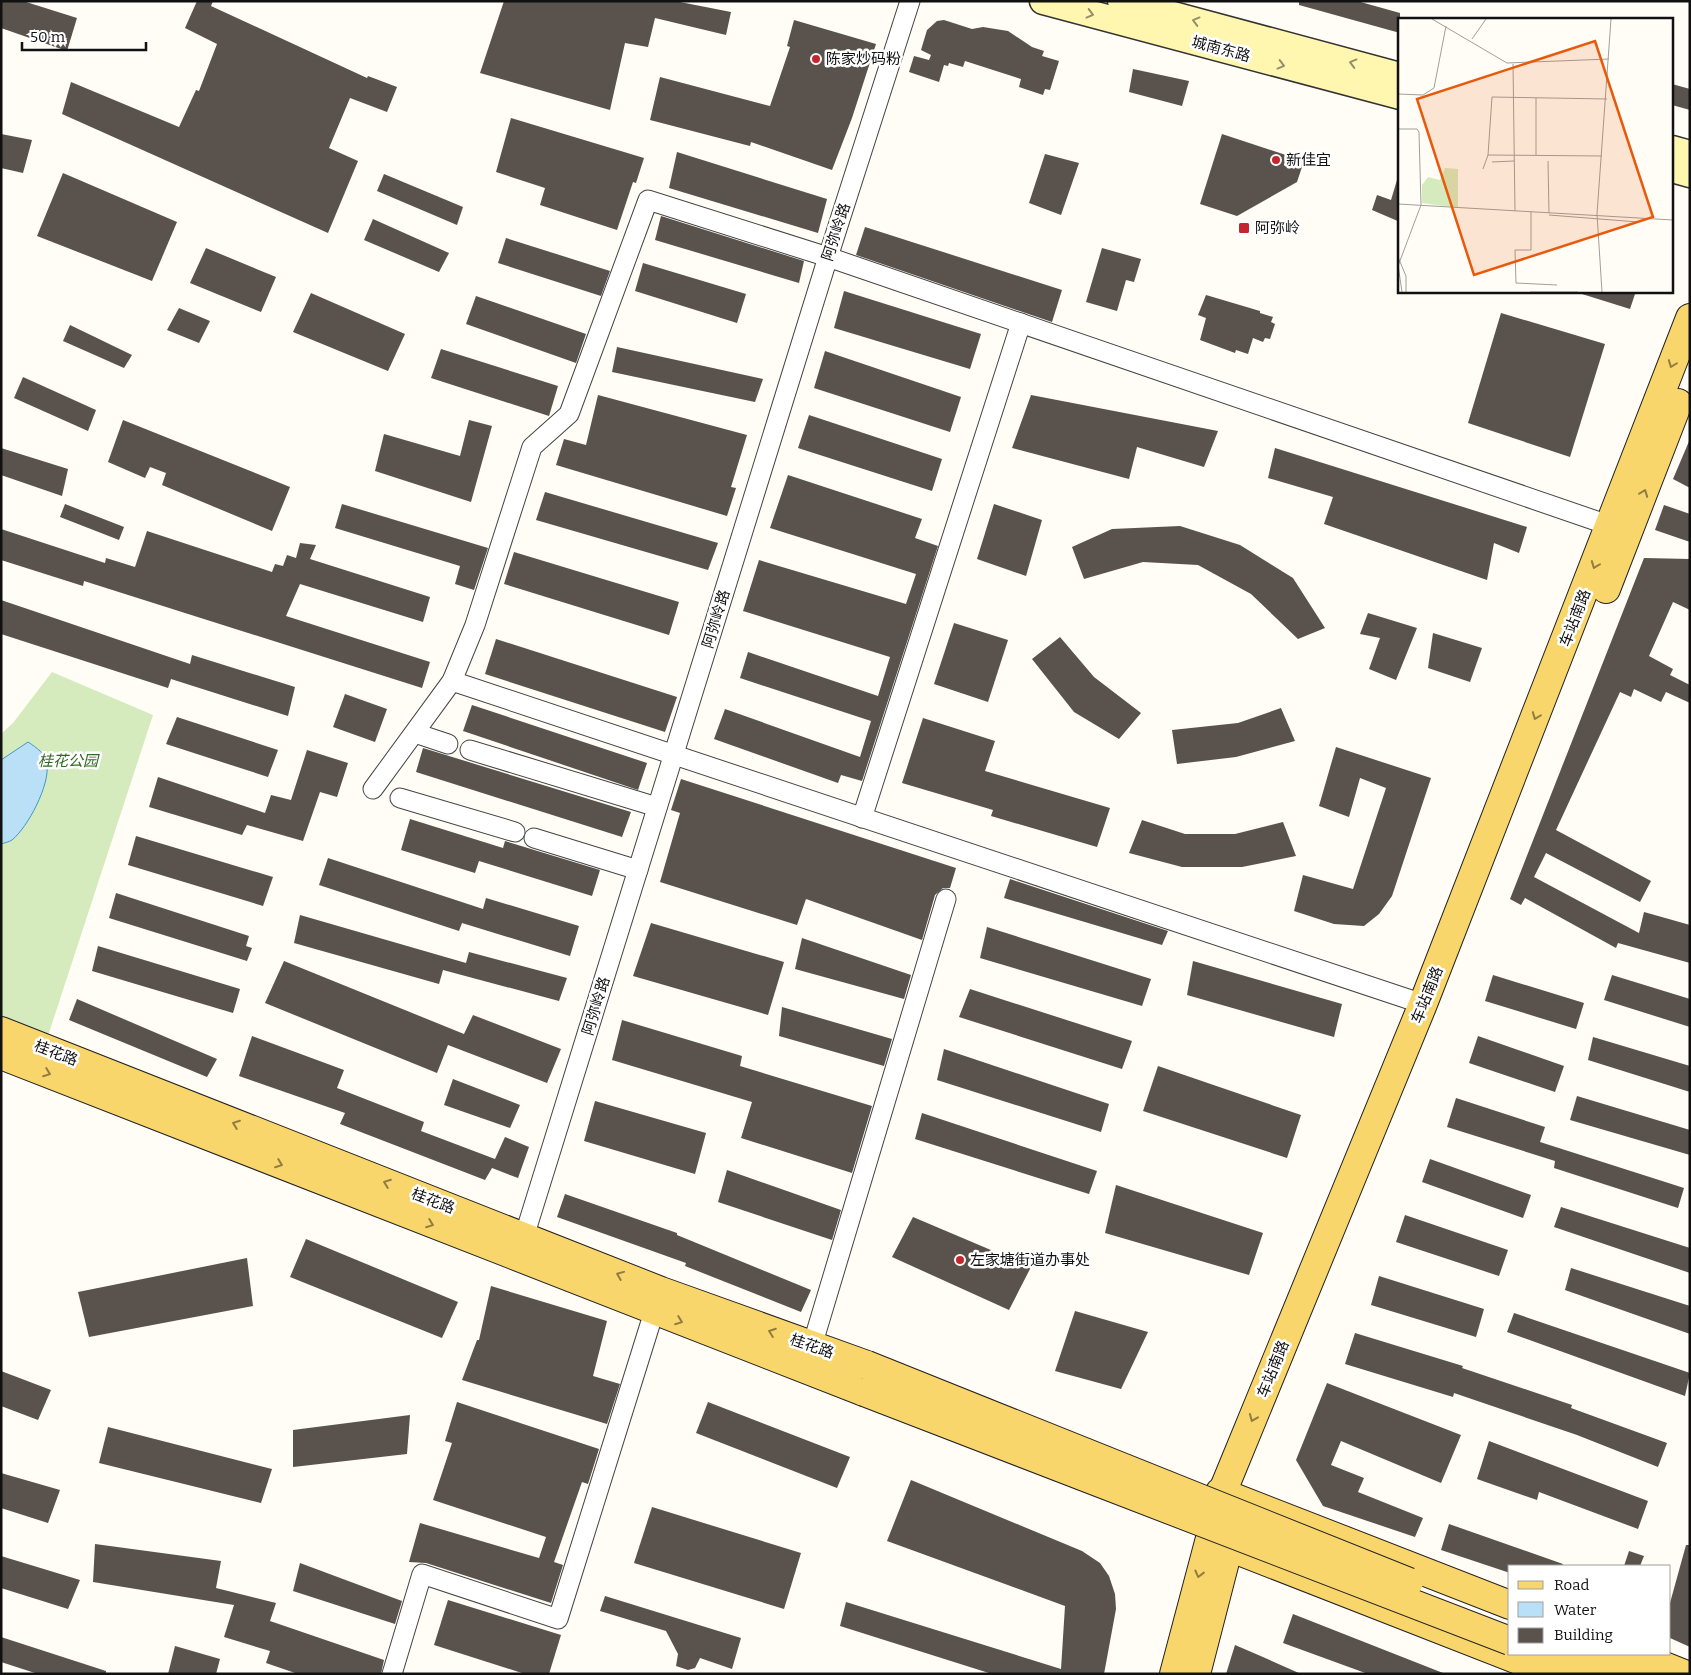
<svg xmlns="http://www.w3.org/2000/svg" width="1691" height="1675" font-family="Bitter,'Noto Sans SC',serif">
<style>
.grass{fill:#d5ebbd}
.water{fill:#b9e0f7;stroke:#3f96cf}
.building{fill:#5a524d}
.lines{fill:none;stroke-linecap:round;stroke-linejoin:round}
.minor-casing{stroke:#444;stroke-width:21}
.secondary-casing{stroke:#333;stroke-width:29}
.primary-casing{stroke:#222;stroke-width:30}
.minor{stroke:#fff;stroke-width:19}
.secondary{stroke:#fff6b0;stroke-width:26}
.primary{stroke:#f9d66b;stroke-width:28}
.primary-bridge-casing{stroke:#222;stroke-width:30;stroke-linecap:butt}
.primary-bridge{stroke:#f9d66b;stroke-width:28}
.oneway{stroke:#948f68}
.oneway2{stroke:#917d42}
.poi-dot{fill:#c4262e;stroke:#fff;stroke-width:2}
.labels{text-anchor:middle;stroke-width:5;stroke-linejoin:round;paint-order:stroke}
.street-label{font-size:15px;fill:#111;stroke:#fff}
.poi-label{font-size:15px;fill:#111;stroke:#fff;text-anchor:start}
.park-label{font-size:15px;font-style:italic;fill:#2f6b1f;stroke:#fff}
.inset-road{fill:none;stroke:#a09f9a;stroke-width:1}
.view{fill:#e8590c;fill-opacity:0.15;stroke:#e8590c;stroke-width:2.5}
.inset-edge{fill:none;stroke:#111;stroke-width:2.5}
</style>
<rect width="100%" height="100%" fill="#fffdf5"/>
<!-- grass -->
<polygon class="grass" points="52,672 153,715 44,1048 1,1028 1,734 13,723"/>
<!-- water -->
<path class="water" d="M 28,742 C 37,748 45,753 47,764 C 50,785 28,827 12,840 C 9,842 4,843 1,844 L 1,760 Z"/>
<!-- building -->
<g class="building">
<polygon points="1,1 23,1 77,18 67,51 1,28"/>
<polygon points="197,1 213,1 211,6 367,78 368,76 397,87 387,112 350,98 329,148 358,161 328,233 62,114 71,82 179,127 196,90 199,91 217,44 185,28"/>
<polygon points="504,1 675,1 731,12 726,35 655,18 648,47 625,43 610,110 480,73"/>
<polygon points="1299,1 1357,1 1400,13 1400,33 1299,5"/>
<polygon points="794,20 876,44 852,118 832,170 751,142 750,146 650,120 660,77 770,106 790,47 787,46"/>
<polygon points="944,20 972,29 983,27 1008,31 1032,47 1044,51 1042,56 1059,61 1050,90 1045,89 1043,95 1019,87 1021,79 965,61 963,67 949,63 948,66 944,65 939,82 909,72 914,56 929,60 931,55 921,50 927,30 937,21"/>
<polygon points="1133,69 1189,81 1182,106 1129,92"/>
<polygon points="1672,84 1690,89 1690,110 1672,105"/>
<polygon points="511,118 644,158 636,183 633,182 617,230 540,205 545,188 496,172"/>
<polygon points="1,134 32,140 23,173 1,168"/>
<polygon points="1222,134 1304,161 1297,182 1237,216 1200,204"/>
<polygon points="677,152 827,199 818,233 669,188"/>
<polygon points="1045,154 1079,163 1061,215 1029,203"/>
<polygon points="63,173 177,222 152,281 37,236"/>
<polygon points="384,174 463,207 457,225 377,191"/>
<polygon points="1397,180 1400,181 1400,222 1372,210 1377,195 1391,200"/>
<polygon points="661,216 804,261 799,283 655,240"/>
<polygon points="373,219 449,253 439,272 364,240"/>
<polygon points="865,227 1062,290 1052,322 856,255"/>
<polygon points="506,238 610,271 601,296 498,263"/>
<polygon points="206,248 276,277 261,312 190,283"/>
<polygon points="1102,248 1141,259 1134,282 1126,280 1117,311 1086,302"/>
<polygon points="643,263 746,294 737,323 635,291"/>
<polygon points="844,291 981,334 970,369 834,328"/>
<polygon points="1583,291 1636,291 1630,309 1582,294"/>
<polygon points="311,293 405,334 388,371 293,332"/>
<polygon points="1206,295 1260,311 1260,313 1273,317 1271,322 1275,324 1270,339 1265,338 1263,342 1253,338 1248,354 1236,350 1235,353 1200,340 1206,318 1198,315"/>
<polygon points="476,296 586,334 576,363 466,324"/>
<polygon points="179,308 210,321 199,343 167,330"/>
<polygon points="1501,313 1605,344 1570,457 1468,423"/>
<polygon points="70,325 132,355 124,368 63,341"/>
<polygon points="617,347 763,379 755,402 612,372"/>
<polygon points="441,349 558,386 549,416 431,378"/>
<polygon points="825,351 961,397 950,432 814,388"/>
<polygon points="23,377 96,410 88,431 14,398"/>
<polygon points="598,395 747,435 731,487 736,488 727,516 556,465 564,439 586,445"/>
<polygon points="1031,395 1218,431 1204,467 1137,447 1129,479 1012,448"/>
<polygon points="809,415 942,459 932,491 798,448"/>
<polygon points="123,420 290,487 272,531 162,485 166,473 150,467 145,478 108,462"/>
<polygon points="469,420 492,426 471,502 375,471 384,434 460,456"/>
<polygon points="1690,439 1690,488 1673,479"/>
<polygon points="1,448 68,469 62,496 1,475"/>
<polygon points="1275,448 1527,527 1519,553 1494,543 1487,580 1324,524 1333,497 1268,478"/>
<polygon points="788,475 922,519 915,538 938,546 862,781 841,775 838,783 714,739 725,709 860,757 871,721 740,678 748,652 878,696 890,657 743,611 759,560 906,604 916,574 770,528"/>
<polygon points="545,492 718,543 708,570 536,520"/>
<polygon points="65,504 124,527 119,540 60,517"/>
<polygon points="342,504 488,548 474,590 455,584 460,566 335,528"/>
<polygon points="994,504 1042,520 1026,576 977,559"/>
<polygon points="1664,505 1690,514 1690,542 1655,530"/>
<polygon points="1180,526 1240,545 1293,578 1325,628 1298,639 1251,594 1198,565 1143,562 1084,579 1072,547 1112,529"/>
<polygon points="1,529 105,563 106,558 135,567 147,531 272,572 275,564 283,566 287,555 296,558 300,543 316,545 310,559 430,597 423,622 300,584 286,616 430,662 422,688 84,581 83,586 1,560"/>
<polygon points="514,552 679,602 669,635 504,584"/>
<polygon points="1644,558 1690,559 1690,610 1673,602 1649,656 1673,669 1670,675 1690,685 1690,703 1666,692 1661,702 1634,689 1631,697 1620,692 1556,830 1651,881 1640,902 1546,853 1534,877 1639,933 1644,912 1690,925 1690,963 1618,943 1616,948 1525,898 1521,905 1510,899"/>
<polygon points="1,600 190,664 192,655 295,687 288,716 171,679 168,688 1,634"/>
<polygon points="1368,613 1417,628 1396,680 1369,669 1380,638 1360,634"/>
<polygon points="954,623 1008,640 988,702 934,684"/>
<polygon points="1433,633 1482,648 1470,682 1428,668"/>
<polygon points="1060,637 1094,677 1141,713 1119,739 1074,712 1032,659"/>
<polygon points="496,639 677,697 665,732 485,674"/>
<polygon points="345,694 387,709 375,742 333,727"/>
<polygon points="472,705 647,763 638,790 463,731"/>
<polygon points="1281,708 1295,741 1236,757 1177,764 1172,730 1238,723"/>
<polygon points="177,717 278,750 268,777 166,744"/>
<polygon points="923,718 995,741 985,771 1110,808 1097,847 991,816 993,810 902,783"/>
<polygon points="1336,747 1431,778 1392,896 1379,914 1364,926 1334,924 1294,911 1303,875 1353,889 1386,788 1360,778 1349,817 1319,806"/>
<polygon points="423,748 631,812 622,837 416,772"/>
<polygon points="307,750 348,763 337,797 320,792 303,841 247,825 242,835 149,807 158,777 265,813 271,795 291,800"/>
<polygon points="681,779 956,868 950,888 943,888 935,895 922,940 806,899 797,925 660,882 680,813 671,810"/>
<polygon points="410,819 503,848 505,841 600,870 592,896 479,861 475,873 401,850"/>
<polygon points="1142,820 1185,834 1235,834 1283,822 1296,856 1242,867 1182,867 1129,853"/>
<polygon points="136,836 273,877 263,906 128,865"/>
<polygon points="328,858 483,909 486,898 579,926 570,956 462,923 459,931 319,885"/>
<polygon points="1010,879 1168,931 1162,945 1004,898"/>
<polygon points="116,893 249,936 246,946 252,948 247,961 109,918"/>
<polygon points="300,915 466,963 469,952 567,978 559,1001 443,970 439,984 294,943"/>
<polygon points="651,923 784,962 768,1015 633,976"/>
<polygon points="987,927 1151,979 1142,1006 980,958"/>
<polygon points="802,938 911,975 904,999 795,969"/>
<polygon points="98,946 240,989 233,1013 92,971"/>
<polygon points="284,961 464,1034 473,1015 561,1049 547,1083 448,1045 437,1073 265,1003"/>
<polygon points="1193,961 1342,1004 1334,1037 1187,995"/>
<polygon points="1493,975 1584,1003 1576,1029 1485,1001"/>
<polygon points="1612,975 1690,999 1690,1027 1604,1000"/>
<polygon points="970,989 1132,1041 1122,1069 959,1017"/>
<polygon points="77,999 217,1059 207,1077 69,1020"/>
<polygon points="782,1007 892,1039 884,1066 779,1036"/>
<polygon points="622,1020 742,1056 740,1066 872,1106 852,1173 741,1138 752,1102 612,1060"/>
<polygon points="252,1036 344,1070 337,1088 424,1122 421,1131 495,1159 505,1137 529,1147 518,1178 492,1168 485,1180 340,1124 345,1113 239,1076"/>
<polygon points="1478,1036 1564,1066 1555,1092 1469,1063"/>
<polygon points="1593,1037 1690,1066 1690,1092 1588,1060"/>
<polygon points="944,1049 1109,1104 1101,1132 937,1080"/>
<polygon points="1158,1066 1301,1115 1287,1158 1143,1111"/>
<polygon points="453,1079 520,1105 510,1128 444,1105"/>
<polygon points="1577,1096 1690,1130 1690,1155 1570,1120"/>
<polygon points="1456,1098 1545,1127 1540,1142 1684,1188 1678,1208 1554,1168 1555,1161 1447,1127"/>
<polygon points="595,1101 706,1133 695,1174 584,1141"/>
<polygon points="922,1113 1097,1171 1089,1194 915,1139"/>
<polygon points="1430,1159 1531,1195 1523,1218 1422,1182"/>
<polygon points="727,1170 841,1210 832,1240 718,1202"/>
<polygon points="1116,1185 1263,1233 1249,1275 1105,1233"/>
<polygon points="565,1194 677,1233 677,1235 811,1290 801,1312 685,1266 686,1263 557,1217"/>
<polygon points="1561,1207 1690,1248 1690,1273 1554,1227"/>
<polygon points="1405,1215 1508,1250 1499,1276 1396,1242"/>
<polygon points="913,1217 1031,1267 1009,1310 892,1257"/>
<polygon points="306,1239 458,1302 442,1338 290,1277"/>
<polygon points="247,1258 253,1306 89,1337 78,1292"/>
<polygon points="1571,1268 1690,1306 1690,1334 1565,1290"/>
<polygon points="1379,1276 1484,1309 1476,1337 1371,1305"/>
<polygon points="491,1286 607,1321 593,1376 620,1384 607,1424 462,1380 477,1340 479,1340"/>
<polygon points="1075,1311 1148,1332 1121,1389 1055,1371"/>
<polygon points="1514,1313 1690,1373 1685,1396 1507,1332"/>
<polygon points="1355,1333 1463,1366 1462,1368 1572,1405 1571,1408 1667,1443 1658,1467 1577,1435 1454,1393 1453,1397 1345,1364"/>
<polygon points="1,1371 51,1390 38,1420 1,1406"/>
<polygon points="1327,1383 1461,1435 1441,1483 1341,1441 1331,1465 1364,1478 1358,1492 1423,1518 1415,1537 1323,1506 1296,1460"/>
<polygon points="457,1402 599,1449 588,1484 582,1482 554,1562 563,1565 551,1603 426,1563 409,1562 420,1523 539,1558 546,1537 433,1500 452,1443 445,1441"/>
<polygon points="708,1402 850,1457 837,1488 696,1433"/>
<polygon points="410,1415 407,1454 293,1467 293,1430"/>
<polygon points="108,1427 272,1469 261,1503 99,1463"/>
<polygon points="1489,1441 1648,1501 1638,1529 1539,1492 1537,1500 1477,1479"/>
<polygon points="1,1473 60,1490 48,1523 1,1508"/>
<polygon points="911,1480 1082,1551 1100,1563 1109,1576 1115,1594 1116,1609 1104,1674 992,1674 840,1626 846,1602 1061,1669 1065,1606 887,1541"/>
<polygon points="652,1507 801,1553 784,1609 634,1563"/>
<polygon points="1449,1524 1563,1564 1562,1566 1510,1566 1510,1573 1441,1550"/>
<polygon points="95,1544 221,1561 216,1588 276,1603 270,1621 384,1660 381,1674 298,1674 266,1663 270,1651 224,1637 234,1605 93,1582"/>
<polygon points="1686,1545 1690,1545 1690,1647 1670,1638 1670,1603"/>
<polygon points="1629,1551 1644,1556 1640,1566 1624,1566"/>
<polygon points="1,1556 80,1580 68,1609 1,1588"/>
<polygon points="300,1563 402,1601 395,1624 293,1591"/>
<polygon points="605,1596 741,1638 732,1669 700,1658 695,1668 688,1670 676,1666 678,1654 666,1631 600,1611"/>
<polygon points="448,1600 561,1635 549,1674 525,1674 434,1645"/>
<polygon points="1293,1614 1443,1673 1443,1674 1368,1674 1283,1643"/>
<polygon points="1,1637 106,1671 106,1674 38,1674 1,1662"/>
<polygon points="1235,1645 1256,1654 1301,1674 1226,1674"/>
<polygon points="175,1646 220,1659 216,1674 168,1674"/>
</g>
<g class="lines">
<!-- minor casing -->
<g class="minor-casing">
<g id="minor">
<polyline points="452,681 1423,1004"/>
<polyline points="415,733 448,744"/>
<polyline points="470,750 657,807"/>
<polyline points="373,789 452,681 475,625 532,447 569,414 648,200 828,257 1620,529"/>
<polyline points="400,798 515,832"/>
<polyline points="862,818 1021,323"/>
<polyline points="534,838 638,870"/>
<polyline points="524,1237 828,257 910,1"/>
<polyline points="812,1346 946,899"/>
<polyline points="392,1674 422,1574 558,1619 658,1299"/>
</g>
</g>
<!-- secondary casing -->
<g class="secondary-casing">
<g id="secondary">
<polyline points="1043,1 1400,96"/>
<polyline points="1121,1 1400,76"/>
<polyline points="1672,149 1690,154"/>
<polyline points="1672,169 1690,174"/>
</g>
</g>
<!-- primary casing -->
<g class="primary-casing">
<g id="primary">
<polyline points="1606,589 1678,403"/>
<polyline points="1,1031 661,1291 867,1365"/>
<polyline points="1,1055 864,1392"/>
<polyline points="1220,1492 1510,1605"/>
<polyline points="1216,1542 1554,1674"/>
<polyline points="1542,1654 1594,1674"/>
<polyline points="1587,1654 1637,1674"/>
<polyline points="1634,1654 1684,1674"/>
<polyline points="1174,1674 1222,1493 1423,1004 1690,318"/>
<polyline points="1196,1674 1238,1511"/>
</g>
</g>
<!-- minor -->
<use href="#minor" class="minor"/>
<!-- secondary -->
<use href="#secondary" class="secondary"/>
<!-- primary -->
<use href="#primary" class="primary"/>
<!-- primary-bridge casing -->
<g class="primary-bridge-casing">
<g id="primary-bridge">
<polyline points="867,1365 1409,1582"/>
<polyline points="864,1392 1510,1641"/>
</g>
</g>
<!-- primary-bridge -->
<use href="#primary-bridge" class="primary-bridge"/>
</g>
<!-- one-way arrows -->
<defs><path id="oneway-chevron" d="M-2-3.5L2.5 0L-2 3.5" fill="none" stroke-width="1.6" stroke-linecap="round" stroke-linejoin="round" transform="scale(1.25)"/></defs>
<g class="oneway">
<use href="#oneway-chevron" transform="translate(1090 14) rotate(15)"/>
<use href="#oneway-chevron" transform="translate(1196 21) rotate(-165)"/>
<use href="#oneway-chevron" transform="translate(1353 63) rotate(-165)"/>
<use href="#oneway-chevron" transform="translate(1281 65) rotate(15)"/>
</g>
<g class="oneway2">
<use href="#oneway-chevron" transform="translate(1672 364) rotate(111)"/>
<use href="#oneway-chevron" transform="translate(1644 493) rotate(-69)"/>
<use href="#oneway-chevron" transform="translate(1595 565) rotate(111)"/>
<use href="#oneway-chevron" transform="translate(1536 716) rotate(111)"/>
<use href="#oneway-chevron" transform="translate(47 1073) rotate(21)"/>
<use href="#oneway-chevron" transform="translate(236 1124) rotate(-159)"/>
<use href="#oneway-chevron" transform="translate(279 1164) rotate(21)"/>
<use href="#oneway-chevron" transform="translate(387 1183) rotate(-159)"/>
<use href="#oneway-chevron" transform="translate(430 1224) rotate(21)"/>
<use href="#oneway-chevron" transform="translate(620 1275) rotate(-158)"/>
<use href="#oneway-chevron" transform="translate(679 1321) rotate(21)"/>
<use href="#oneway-chevron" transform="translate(772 1332) rotate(-160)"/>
<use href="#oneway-chevron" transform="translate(1253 1418) rotate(112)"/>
<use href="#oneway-chevron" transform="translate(1199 1574) rotate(104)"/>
</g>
<!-- markers -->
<g class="poi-dot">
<circle cx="816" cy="59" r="5"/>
<circle cx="1276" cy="160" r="5"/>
<rect x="1238" y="222" width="12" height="12" rx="2.5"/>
<circle cx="960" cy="1260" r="5"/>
</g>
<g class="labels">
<!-- street labels -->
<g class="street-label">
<text transform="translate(1221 49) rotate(15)" y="5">城南东路</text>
<text transform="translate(836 232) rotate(-72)" y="5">阿弥岭路</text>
<text transform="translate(1575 618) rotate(-69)" y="5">车站南路</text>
<text transform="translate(716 619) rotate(-73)" y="5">阿弥岭路</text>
<text transform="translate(1427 995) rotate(-68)" y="5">车站南路</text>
<text transform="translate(596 1006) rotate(-73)" y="5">阿弥岭路</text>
<text transform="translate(56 1053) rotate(21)" y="5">桂花路</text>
<text transform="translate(433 1201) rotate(21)" y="5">桂花路</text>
<text transform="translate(812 1346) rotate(19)" y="5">桂花路</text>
<text transform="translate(1273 1369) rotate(-68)" y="5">车站南路</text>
</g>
<!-- poi labels -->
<g class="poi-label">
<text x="826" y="64">陈家炒码粉</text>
<text x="1286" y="165">新佳宜</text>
<text x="1255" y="233">阿弥岭</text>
<text x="970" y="1265">左家塘街道办事处</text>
</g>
<!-- park labels -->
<g class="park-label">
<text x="68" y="766">桂花公园</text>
</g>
</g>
<!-- overview -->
<g transform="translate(1398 18)">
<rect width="275" height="275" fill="#fffdf5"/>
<path d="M 47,150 L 60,151 L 60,190 L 24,185 L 24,167 L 30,159 L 42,162 Z" fill="#d5ebbd"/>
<path class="inset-road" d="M 34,1 L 109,45 L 211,41M 74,21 L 88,1M 115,46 L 117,193M 0,76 L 25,77 L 36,70 L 48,8M 138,80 L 138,137M 0,111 L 19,111 L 21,114 L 23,187 L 0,248M 90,137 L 204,138M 150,143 L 151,195M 94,144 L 116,143M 85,151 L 90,137 L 94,79 L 209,81M 0,186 L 275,202M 133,194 L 133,232 L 117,232 L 118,265 L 159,267M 151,197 L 240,204M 0,239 L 8,258 L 8,274M 0,247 L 4,274M 132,274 L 180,274M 204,274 L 199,196 L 213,1"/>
<path class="view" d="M 197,23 L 255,199 L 76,257 L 19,81 Z"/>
<rect width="275" height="275" class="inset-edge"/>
</g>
<!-- border -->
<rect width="1691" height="1675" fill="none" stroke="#111111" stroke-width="5"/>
<!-- legend -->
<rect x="1508" y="1565" width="162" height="90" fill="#ffffff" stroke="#a0a0a0"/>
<rect x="1518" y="1581" width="25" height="8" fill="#f9d66b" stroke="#a0a0a0"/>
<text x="1554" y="1590" font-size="15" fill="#111111">Road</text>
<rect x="1518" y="1602" width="25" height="15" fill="#b9e0f7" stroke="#a0a0a0"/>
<text x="1554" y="1615" font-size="15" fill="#111111">Water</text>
<rect x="1518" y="1628" width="25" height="15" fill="#5a524d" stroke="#a0a0a0"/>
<text x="1554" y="1640" font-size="15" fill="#111111">Building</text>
<!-- scale -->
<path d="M22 42v8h124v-8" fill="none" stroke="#111111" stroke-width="2.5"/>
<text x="30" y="42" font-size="15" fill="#111111" stroke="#ffffff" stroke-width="4" paint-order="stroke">50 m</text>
</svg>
